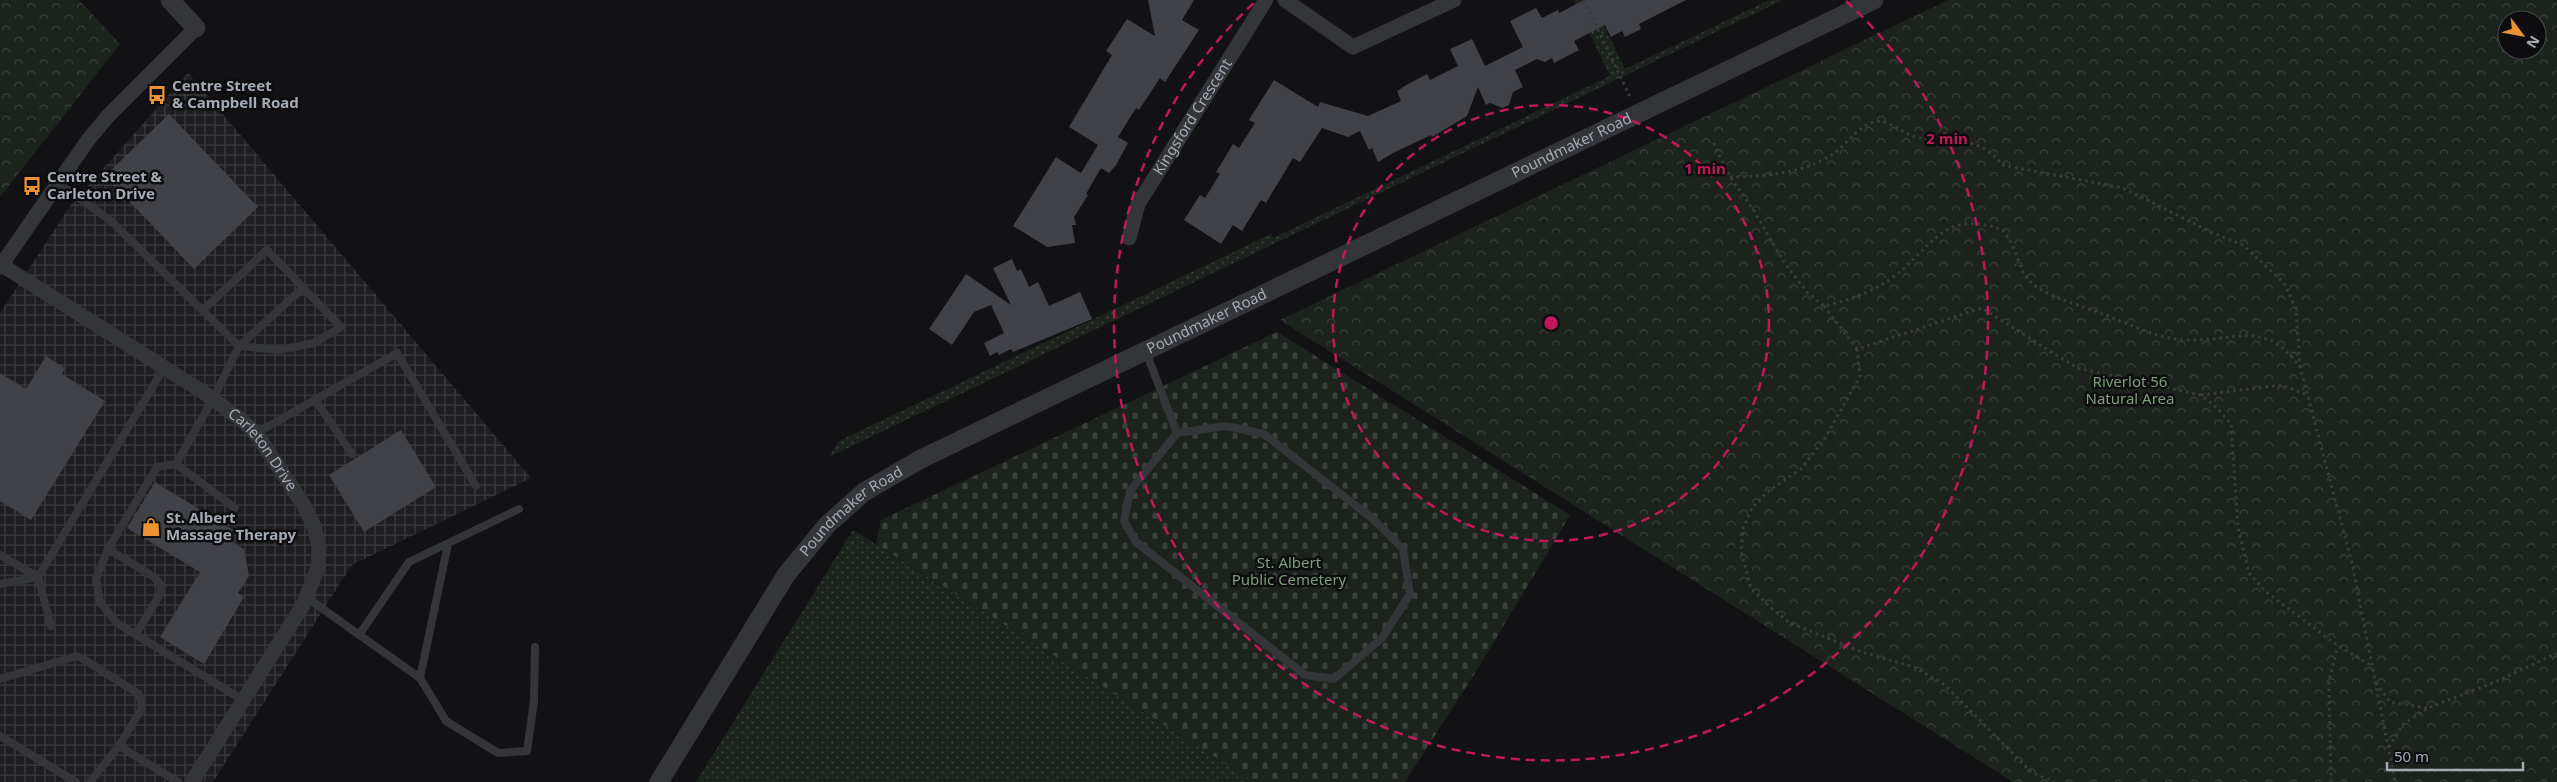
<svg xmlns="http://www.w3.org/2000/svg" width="2557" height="782" font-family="'Noto Sans',sans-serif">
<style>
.industrial{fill:url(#industrial-grid)}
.grass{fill:url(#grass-dots)}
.cemetery{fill:url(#cemetery-stones)}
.park{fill:url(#park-crowns);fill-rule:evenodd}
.building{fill:#414247}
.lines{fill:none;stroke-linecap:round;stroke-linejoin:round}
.path{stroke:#393c3f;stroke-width:3;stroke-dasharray:2.5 4;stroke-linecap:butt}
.service{stroke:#333538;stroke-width:8}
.minor{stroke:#333538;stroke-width:15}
.tertiary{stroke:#333538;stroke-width:19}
.ring{fill:none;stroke:#c2185b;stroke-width:2.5;stroke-dasharray:9 6}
.labels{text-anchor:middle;stroke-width:5;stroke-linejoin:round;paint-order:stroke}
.poi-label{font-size:15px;font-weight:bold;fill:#a4abb4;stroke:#0d0d0f;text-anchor:start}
.street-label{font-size:15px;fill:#a4abb4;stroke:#0d0d0f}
.park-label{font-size:15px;fill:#7e9e7b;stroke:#0d0d0f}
.centre{fill:#c2185b;stroke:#0d0d0f;stroke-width:2.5}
.ring-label{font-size:15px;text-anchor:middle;font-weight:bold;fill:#c2185b;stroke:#0d0d0f;stroke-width:5;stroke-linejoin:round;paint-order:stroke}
</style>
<defs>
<pattern id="industrial-grid" width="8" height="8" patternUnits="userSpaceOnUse" patternTransform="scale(1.25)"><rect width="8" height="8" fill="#1e1e21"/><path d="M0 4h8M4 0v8" fill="none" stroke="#3c3c3f"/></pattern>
<pattern id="grass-dots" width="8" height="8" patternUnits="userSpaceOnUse" patternTransform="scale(1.25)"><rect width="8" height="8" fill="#1c231c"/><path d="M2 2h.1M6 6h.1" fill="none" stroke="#3a403b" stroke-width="1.8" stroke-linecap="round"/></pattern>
<pattern id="cemetery-stones" width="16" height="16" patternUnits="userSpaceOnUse" patternTransform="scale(1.25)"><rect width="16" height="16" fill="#1c231c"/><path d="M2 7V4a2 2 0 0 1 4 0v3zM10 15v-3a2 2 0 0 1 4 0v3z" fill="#3a403b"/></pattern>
<pattern id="park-crowns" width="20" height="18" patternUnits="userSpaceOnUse" patternTransform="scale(1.25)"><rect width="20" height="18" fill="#1c231c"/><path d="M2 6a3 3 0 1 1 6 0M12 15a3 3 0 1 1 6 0" fill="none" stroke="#3a403b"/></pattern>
</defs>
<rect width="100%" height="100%" fill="#121214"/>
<!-- industrial -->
<polygon class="industrial" points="188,73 531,478 352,565 213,782 0,782 0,313 70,206"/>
<!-- grass -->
<g class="grass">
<polygon points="1574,0 1592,0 1625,69 1769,0 1783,0 829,457 839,441 1271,234 1273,238 1610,76"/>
<polygon points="853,530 1255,782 696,782"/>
</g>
<!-- cemetery -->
<polygon class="cemetery" points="1277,332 1570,515 1477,670 1405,782 1255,782 876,544 881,520"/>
<!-- park -->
<g class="park">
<polygon points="0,0 79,0 120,44 0,197"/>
<path d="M 1948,0 L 2557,0 L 2557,782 L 2013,782 L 1280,320 ZM 2507,20 L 2537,20 L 2537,50 L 2507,50 Z"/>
</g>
<!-- building -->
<g class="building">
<polygon points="1148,0 1194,0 1182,20 1199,30 1165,82 1160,78 1139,110 1136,108 1118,137 1128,143 1116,165 1109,173 1101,168 1086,194 1088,195 1074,217 1076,225 1072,225 1075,243 1047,247 1013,226 1056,157 1081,173 1098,145 1069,127 1112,55 1106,51 1127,19 1155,36"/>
<polygon points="1584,0 1686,0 1639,24 1641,29 1625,37 1622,31 1611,37 1605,25 1574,41 1579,50 1554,63 1552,58 1545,62 1537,59 1515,70 1523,87 1513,92 1509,105 1503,108 1490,103 1486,105 1478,87 1467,116 1432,137 1431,135 1393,153 1378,162 1372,148 1369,150 1360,131 1348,137 1322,128 1300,162 1293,158 1266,203 1261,200 1242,231 1233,225 1221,244 1184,220 1200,195 1205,198 1220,174 1216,172 1233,144 1239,148 1255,123 1249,120 1274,80 1318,107 1320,102 1368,116 1401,101 1397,91 1408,84 1427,74 1430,80 1458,66 1450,49 1472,39 1485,66 1523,47 1510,21 1536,8 1542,18 1558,10 1559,13"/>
<polygon points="169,114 258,207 194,269 105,176"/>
<polygon points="1012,259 1017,271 1021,269 1029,287 1038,282 1049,306 1080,292 1092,319 1013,352 1011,349 999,355 997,352 990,356 984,343 1004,333 991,305 974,312 952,345 929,329 966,274 1011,305 993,268"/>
<polygon points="46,356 65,368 62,374 105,401 31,520 0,501 0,373 26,389"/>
<polygon points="401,430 436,487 364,532 329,475"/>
<polygon points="155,482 233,530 227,539 244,549 249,576 238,593 244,597 204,664 160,637 200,572 127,528"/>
</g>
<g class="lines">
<!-- path -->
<g class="path">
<polyline points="1584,0 1631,99"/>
<path d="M 1714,143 L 1727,172 L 1754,211 L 1785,264 L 1808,293 L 1824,306 C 1845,301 1871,293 1889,280 C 1932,251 1940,207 2003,230 C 2007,236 2012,243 2014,249 C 2020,263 2021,275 2034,285 C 2048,297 2083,306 2100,313 C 2128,323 2156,339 2187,340 C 2235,342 2265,318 2300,367 L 2352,563 L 2395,782"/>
<path d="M 1730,177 C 1765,176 1803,174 1833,154 C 1846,145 1856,129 1871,123 C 1887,116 1901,134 1916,137 C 1949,144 1980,134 2002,165 L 2123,188 L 2213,233 L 2243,245 L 2284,283 L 2296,309 L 2300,367"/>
<polyline points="1824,306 1857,349 1982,308 2077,368 2201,395 2218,409 2231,424 2238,527 2249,573 2265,591 2338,646 2372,666"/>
<polyline points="1857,349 1860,376 1825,438 1801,469 1767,492 1752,508 1743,529 1741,551 1751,588 1770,607 1790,623 1862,652 1914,667 1945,685 2031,772 2054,782"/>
<polyline points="2201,395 2281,385 2305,394"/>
<polyline points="2376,683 2390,702 2427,708"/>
<polyline points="2389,747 2403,724 2428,708 2495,682 2557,653"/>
<polyline points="2331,782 2329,680 2338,646"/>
</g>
<!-- service -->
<g class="service">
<polyline points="58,183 111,221 239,346 279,350 314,343 341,327 267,250 203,310"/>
<polyline points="1146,352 1177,433 1130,491 1124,521 1136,542 1305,675 1334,679 1382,638 1410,594 1403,549 1373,519 1264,434 1226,426 1177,433"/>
<polyline points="315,399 352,454"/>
<polyline points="255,434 397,353 476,486"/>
<polyline points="176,464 157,467 108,549 96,579 100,602 117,623 243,700"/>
<polyline points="235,508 176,464 213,399 239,346 303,288"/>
<polyline points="108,549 154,577 160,584 161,593 136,634"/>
<polyline points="0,555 38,577 51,626"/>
<polyline points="0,584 38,577 164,368"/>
<polyline points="306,597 420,678 446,721 498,753 527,751 534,701 535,647"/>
<polyline points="359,635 409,562 519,509"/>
<polyline points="420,678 448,544"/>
<polyline points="0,679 77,656 83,659 139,694 142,708 119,746"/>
<polyline points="0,736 76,782"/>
<polyline points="90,782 119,746 178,782"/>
</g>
<!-- minor -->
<g class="minor">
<polyline points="1285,0 1353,47 1454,0"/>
<path id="s1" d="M 1129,238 L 1138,204 L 1266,0"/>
<path id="s2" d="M 0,264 L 203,392 L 243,421 L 260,439 L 303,504 L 314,526 L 319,547 L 318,567 L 303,605 L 192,782"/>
<polyline points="0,267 88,140 108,116 196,28"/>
</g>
<!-- tertiary -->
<g class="tertiary">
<polyline points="170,0 196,28"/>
<path id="s3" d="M 659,782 L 786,575 L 827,525 L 864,492 L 921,459 L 1874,0"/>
</g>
</g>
<!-- distance rings -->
<g class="ring">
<circle cx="1551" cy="323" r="218"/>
<path d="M1846 1A437 437 0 1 1 1256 1"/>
</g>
<!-- icons -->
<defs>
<g id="bus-bare" transform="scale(1.5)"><path d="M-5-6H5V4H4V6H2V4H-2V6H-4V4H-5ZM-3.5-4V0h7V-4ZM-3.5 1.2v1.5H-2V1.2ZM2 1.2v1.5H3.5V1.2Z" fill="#ec9232" stroke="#0d0d0f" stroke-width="2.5" paint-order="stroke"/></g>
<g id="shop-bare" transform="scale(1.5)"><path d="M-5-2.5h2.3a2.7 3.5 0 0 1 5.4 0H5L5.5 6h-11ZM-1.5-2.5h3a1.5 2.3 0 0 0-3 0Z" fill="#ec9232" stroke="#0d0d0f" stroke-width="2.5" paint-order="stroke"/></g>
</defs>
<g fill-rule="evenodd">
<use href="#bus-bare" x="157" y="95"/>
<use href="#bus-bare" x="32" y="186"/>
<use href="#shop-bare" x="151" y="527"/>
</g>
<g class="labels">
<!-- poi labels -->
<g class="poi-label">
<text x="172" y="91">Centre Street<tspan x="172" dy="17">&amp; Campbell Road</tspan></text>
<text x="47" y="182">Centre Street &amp;<tspan x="47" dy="17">Carleton Drive</tspan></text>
<text x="166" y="523">St. Albert<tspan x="166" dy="17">Massage Therapy</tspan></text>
</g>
<!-- street labels -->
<g class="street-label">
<text dy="5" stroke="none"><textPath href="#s1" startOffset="138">Kingsford Crescent</textPath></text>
<text dy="5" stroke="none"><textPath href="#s3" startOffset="1145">Poundmaker Road</textPath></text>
<text dy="5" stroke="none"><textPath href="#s3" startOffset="740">Poundmaker Road</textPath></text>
<text dy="5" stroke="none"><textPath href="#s2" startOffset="324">Carleton Drive</textPath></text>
<text dy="5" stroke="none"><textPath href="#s3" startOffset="335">Poundmaker Road</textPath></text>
</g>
<!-- park labels -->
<g class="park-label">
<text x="2130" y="387">Riverlot 56<tspan x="2130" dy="17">Natural Area</tspan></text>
<text x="1289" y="568">St. Albert<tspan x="1289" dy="17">Public Cemetery</tspan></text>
</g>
</g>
<circle cx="1551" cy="323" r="8" class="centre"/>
<g class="ring-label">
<text x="1947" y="144">2 min</text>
<text x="1705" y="174">1 min</text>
</g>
<!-- north arrow -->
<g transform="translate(2522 35) rotate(122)"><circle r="24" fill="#0d0d0f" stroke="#494c51"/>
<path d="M0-4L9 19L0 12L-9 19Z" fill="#ec9232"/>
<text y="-8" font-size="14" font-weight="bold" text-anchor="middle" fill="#a4abb4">N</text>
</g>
<!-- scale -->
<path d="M2387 762v8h136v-8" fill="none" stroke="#a4abb4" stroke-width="2.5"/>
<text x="2394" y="762" font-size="15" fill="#a4abb4" stroke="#0d0d0f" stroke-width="4" paint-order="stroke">50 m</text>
</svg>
